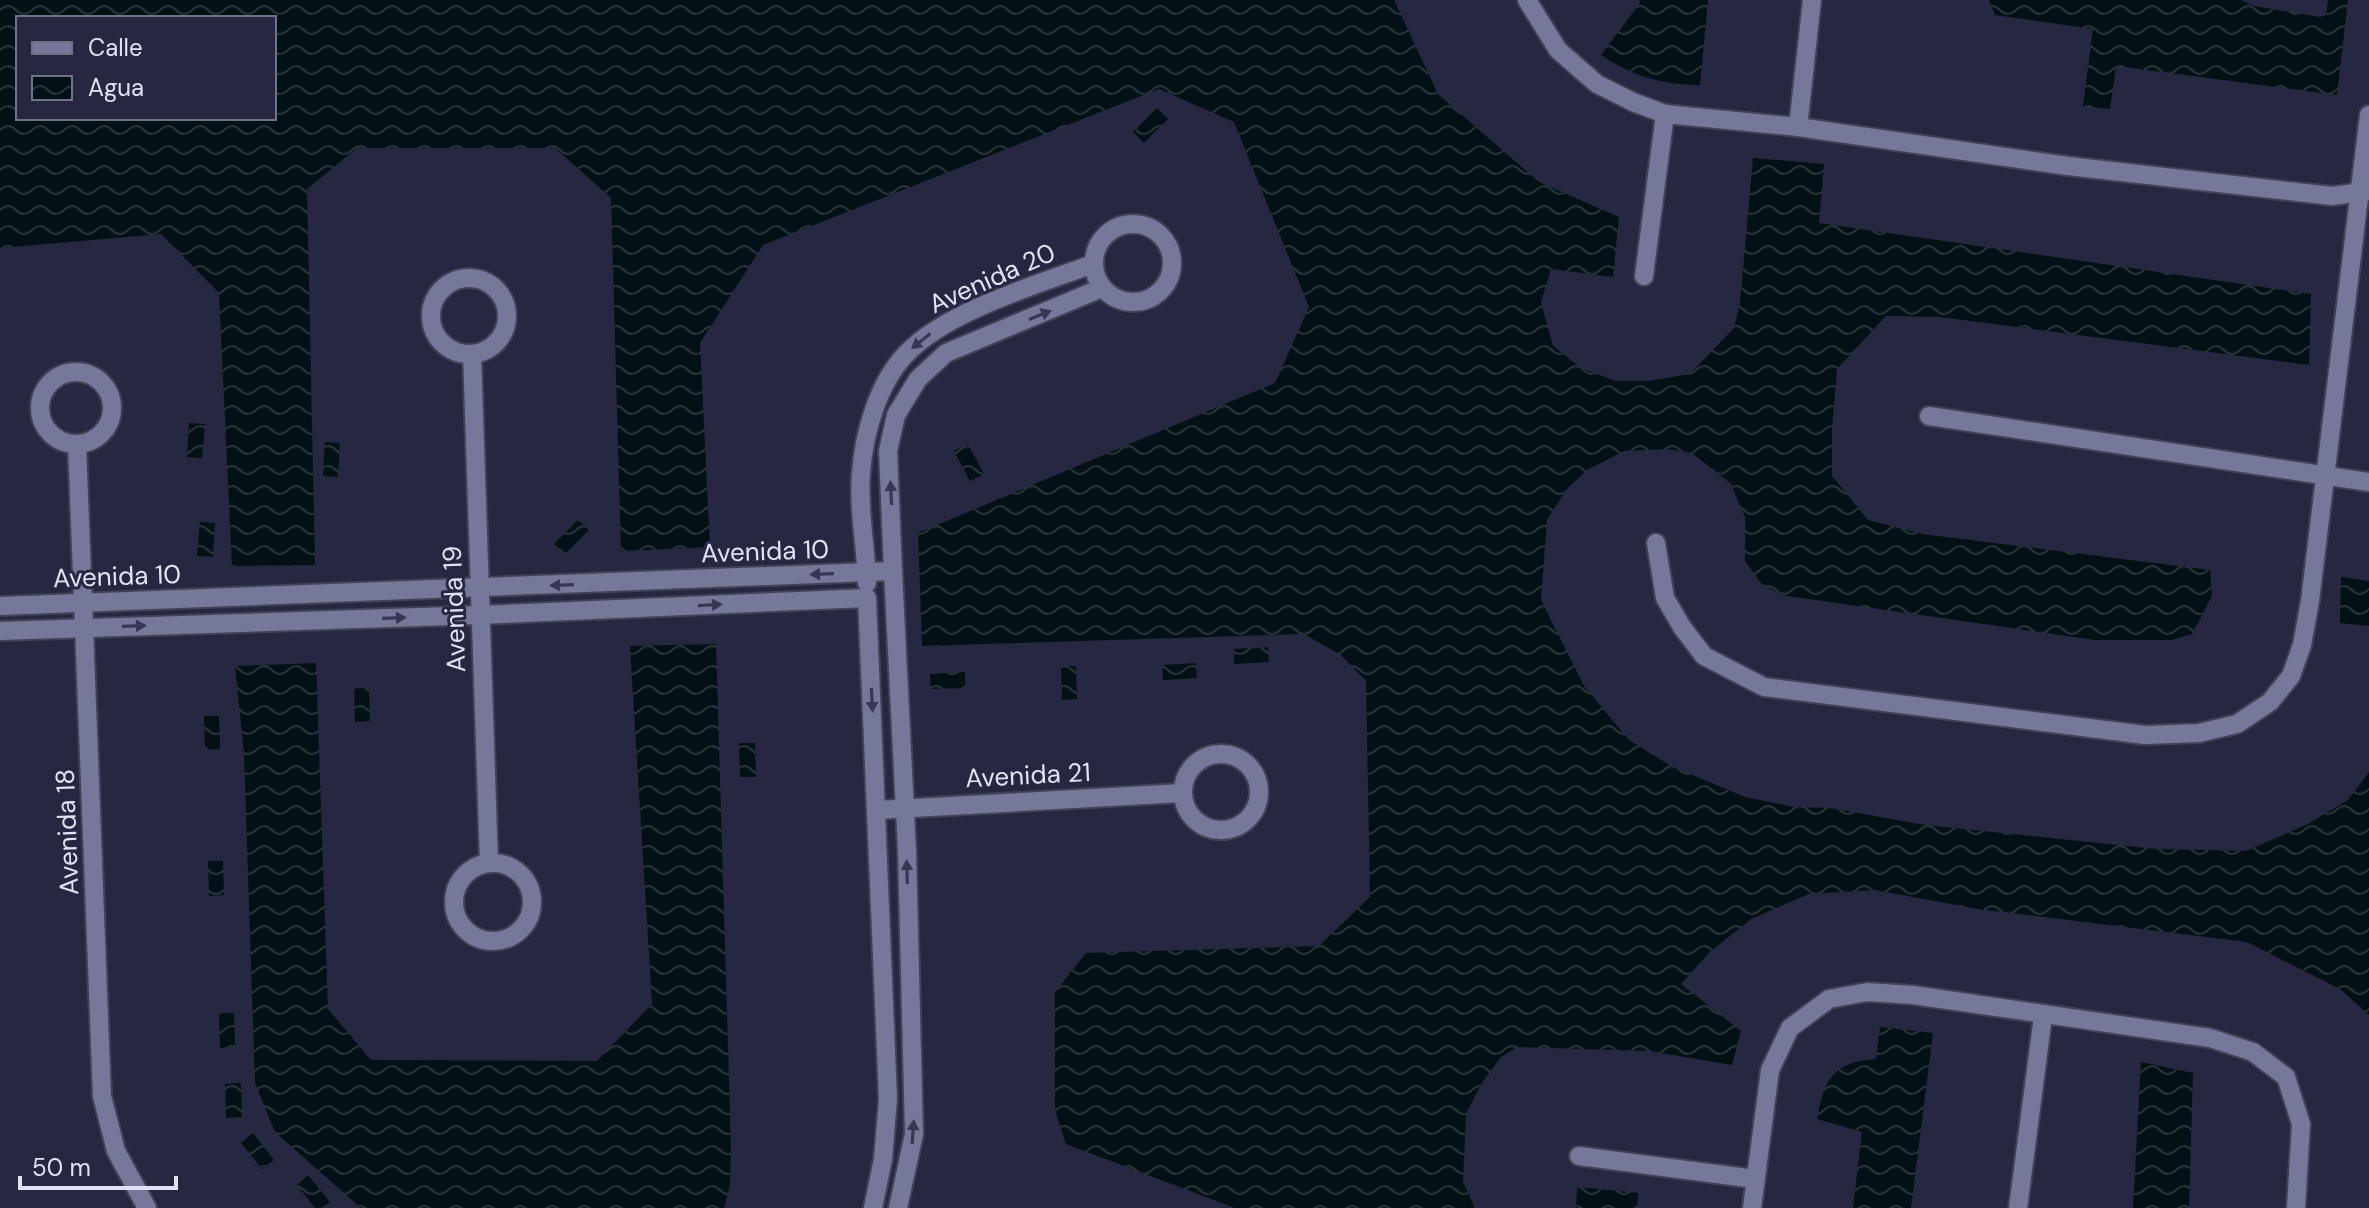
<svg xmlns="http://www.w3.org/2000/svg" width="2369" height="1208" font-family="'DM Sans',sans-serif">
<style>
.water{fill:url(#water-waves);fill-rule:evenodd}
.lines{fill:none;stroke-linecap:round;stroke-linejoin:round}
.street-casing{stroke:#414258;stroke-width:22}
.street{stroke:#757898;stroke-width:18}
.oneway{fill:#363752}
.labels{text-anchor:middle;stroke-width:6;stroke-linejoin:round;paint-order:stroke}
.street-label{font-size:26px;fill:#e1e3f4;stroke:#262741}
</style>
<defs>
<pattern id="water-waves" width="16" height="10" patternUnits="userSpaceOnUse" patternTransform="scale(2)"><rect width="16" height="10" fill="#031116"/><path d="M0 5q4-4 8 0t8 0" fill="none" stroke="#273438"/></pattern>
</defs>
<rect width="100%" height="100%" fill="#262741"/>
<!-- water -->
<g class="water">
<path d="M 0,0 L 1394,0 L 1438,94 L 1539,182 L 1619,217 L 1613,277 L 1551,269 L 1541,302 L 1553,346 L 1581,368 L 1616,381 L 1648,381 L 1690,374 L 1734,328 L 1740,303 L 1753,158 L 1824,164 L 1819,223 L 2311,294 L 2309,365 L 1940,317 L 1886,316 L 1837,369 L 1832,428 L 1832,476 L 1868,520 L 1922,534 L 2210,570 L 2212,596 L 2192,634 L 2172,640 L 2095,640 L 1781,595 L 1761,583 L 1745,561 L 1745,517 L 1731,484 L 1692,453 L 1667,449 L 1624,451 L 1587,470 L 1566,490 L 1547,520 L 1541,600 L 1584,686 L 1629,740 L 1671,766 L 1745,797 L 1794,807 L 1830,808 L 1925,825 L 2156,849 L 2246,851 L 2308,824 L 2348,800 L 2369,772 L 2369,1015 L 2340,989 L 2247,942 L 1978,909 L 1875,890 L 1809,894 L 1751,919 L 1710,952 L 1681,984 L 1741,1031 L 1732,1065 L 1649,1051 L 1517,1047 L 1500,1058 L 1481,1084 L 1466,1114 L 1463,1182 L 1475,1208 L 1235,1208 L 1066,1144 L 1055,1110 L 1055,992 L 1086,953 L 1319,946 L 1370,897 L 1366,681 L 1341,655 L 1304,634 L 922,646 L 918,533 L 1275,383 L 1309,307 L 1234,122 L 1159,89 L 763,245 L 700,343 L 710,547 L 621,551 L 611,198 L 555,148 L 357,148 L 307,189 L 315,565 L 232,566 L 219,293 L 161,234 L 0,248 ZM 18,18 L 274,18 L 274,118 L 18,118 Z"/>
<path d="M 1639,0 L 1708,0 L 1700,85 C 1663,85 1632,76 1601,55 L 1640,3 Z"/>
<polygon points="1989,0 2241,0 2254,6 2320,17 2326,15 2328,0 2348,0 2337,95 2116,66 2110,109 2083,106 2093,29 1995,15"/>
<polygon points="1157,108 1168,119 1144,143 1133,132"/>
<polygon points="189,423 205,424 202,458 187,457"/>
<polygon points="325,442 340,443 338,477 323,476"/>
<polygon points="968,444 984,474 970,481 954,451"/>
<polygon points="578,520 589,530 565,554 554,544"/>
<polygon points="200,522 215,523 213,557 197,556"/>
<polygon points="2341,577 2369,581 2369,626 2340,623"/>
<polygon points="716,644 731,1148 730,1185 724,1208 361,1208 275,1132 255,1083 244,754 235,666 316,663 328,1009 371,1060 597,1061 652,1004 630,646"/>
<polygon points="1268,647 1269,662 1234,664 1234,649"/>
<polygon points="1196,663 1197,678 1163,680 1162,665"/>
<polygon points="1061,666 1076,666 1077,699 1062,700"/>
<polygon points="965,672 965,688 931,689 930,674"/>
<polygon points="354,688 369,688 370,721 355,722"/>
<polygon points="204,716 219,716 220,749 205,750"/>
<polygon points="739,743 755,743 756,777 740,777"/>
<polygon points="208,861 223,861 224,895 209,896"/>
<polygon points="219,1013 234,1013 235,1047 220,1048"/>
<path d="M 1880,1027 L 1933,1033 L 1911,1208 L 1853,1208 L 1862,1132 L 1817,1119 C 1824,1079 1833,1062 1876,1059 Z"/>
<polygon points="2141,1062 2193,1073 2189,1208 2133,1208"/>
<polygon points="241,1083 242,1117 226,1118 225,1084"/>
<polygon points="253,1133 274,1160 262,1169 241,1143"/>
<polygon points="308,1175 330,1202 322,1208 315,1208 297,1185"/>
<polygon points="1577,1187 1638,1193 1637,1208 1576,1208"/>
</g>
<g class="lines">
<!-- street casing -->
<g class="street-casing">
<g id="street">
<polyline points="1527,0 1558,50 1597,84 1633,102 1665,114 1798,127 2068,166 2332,196 2369,191"/>
<polyline points="1798,127 1812,0"/>
<circle cx="1133" cy="263" r="39"/>
<polyline points="1644,276 1665,114"/>
<circle cx="469" cy="316" r="38"/>
<polyline points="472,354 489,863"/>
<circle cx="76" cy="408" r="36"/>
<polyline points="1929,416 2369,482"/>
<polyline points="77,444 102,1096 116,1151 147,1208"/>
<polyline points="1656,543 1665,598 1682,627 1704,656 1764,687 2145,735 2199,733 2237,724 2270,702 2291,676 2302,645 2310,601 2369,115"/>
<polyline points="893,571 888,451 896,415 918,379 946,353 1102,288"/>
<path d="M 867,583 C 866,547 858,509 861,473 C 864,433 878,383 906,354 C 946,311 1039,284 1093,264"/>
<polyline points="0,606 893,571 907,851 914,1134 898,1208"/>
<polyline points="0,631 480,615 867,598 888,1099 883,1159 873,1208"/>
<circle cx="1221" cy="792" r="38"/>
<polyline points="877,810 1182,793"/>
<circle cx="493" cy="902" r="39"/>
<polyline points="1579,1156 1755,1179"/>
<polyline points="1752,1208 1770,1070 1790,1028 1829,999 1867,992 1913,995 2210,1038 2253,1052 2286,1077 2301,1124 2296,1208"/>
<polyline points="2018,1208 2043,1016"/>
</g>
</g>
<!-- street -->
<use href="#street" class="street"/>
</g>
<!-- one-way arrows -->
<defs><path id="oneway-solid" d="M-6-.8H1V-3.2L6.5 0L1 3.2V.8H-6Z" transform="scale(2)"/></defs>
<g class="oneway">
<use href="#oneway-solid" transform="translate(1040 315) rotate(-22)"/>
<use href="#oneway-solid" transform="translate(921 341) rotate(141)"/>
<use href="#oneway-solid" transform="translate(891 493) rotate(-93)"/>
<use href="#oneway-solid" transform="translate(822 574) rotate(178)"/>
<use href="#oneway-solid" transform="translate(562 585) rotate(178)"/>
<use href="#oneway-solid" transform="translate(710 605) rotate(-3)"/>
<use href="#oneway-solid" transform="translate(394 618) rotate(-2)"/>
<use href="#oneway-solid" transform="translate(134 626) rotate(-2)"/>
<use href="#oneway-solid" transform="translate(872 700) rotate(87)"/>
<use href="#oneway-solid" transform="translate(907 872) rotate(-92)"/>
<use href="#oneway-solid" transform="translate(913 1132) rotate(-86)"/>
</g>
<g class="labels">
<!-- street labels -->
<g class="street-label">
<text transform="translate(992 278) rotate(-24)" y="9">Avenida 20</text>
<text transform="translate(765 551) rotate(-2)" y="9">Avenida 10</text>
<text transform="translate(117 576) rotate(-2)" y="9">Avenida 10</text>
<text transform="translate(454 609) rotate(-92)" y="9">Avenida 19</text>
<text transform="translate(1028 775) rotate(-3)" y="9">Avenida 21</text>
<text transform="translate(67 832) rotate(-92)" y="9">Avenida 18</text>
</g>
</g>
<!-- legend -->
<rect x="16" y="16" width="260" height="104" fill="#262741" stroke="#717289" stroke-width="2"/>
<rect x="32" y="42" width="40" height="12" fill="#757898" stroke="#717289" stroke-width="2"/>
<text x="88" y="56" font-size="24" fill="#e1e3f4">Calle</text>
<rect x="32" y="76" width="40" height="24" fill="url(#water-waves)" stroke="#717289" stroke-width="2"/>
<text x="88" y="96" font-size="24" fill="#e1e3f4">Agua</text>
<!-- scale -->
<path d="M20 1176v12h156v-12" fill="none" stroke="#e1e3f4" stroke-width="4"/>
<text x="32" y="1176" font-size="24" fill="#e1e3f4" stroke="#262741" stroke-width="6" paint-order="stroke">50 m</text>
</svg>
